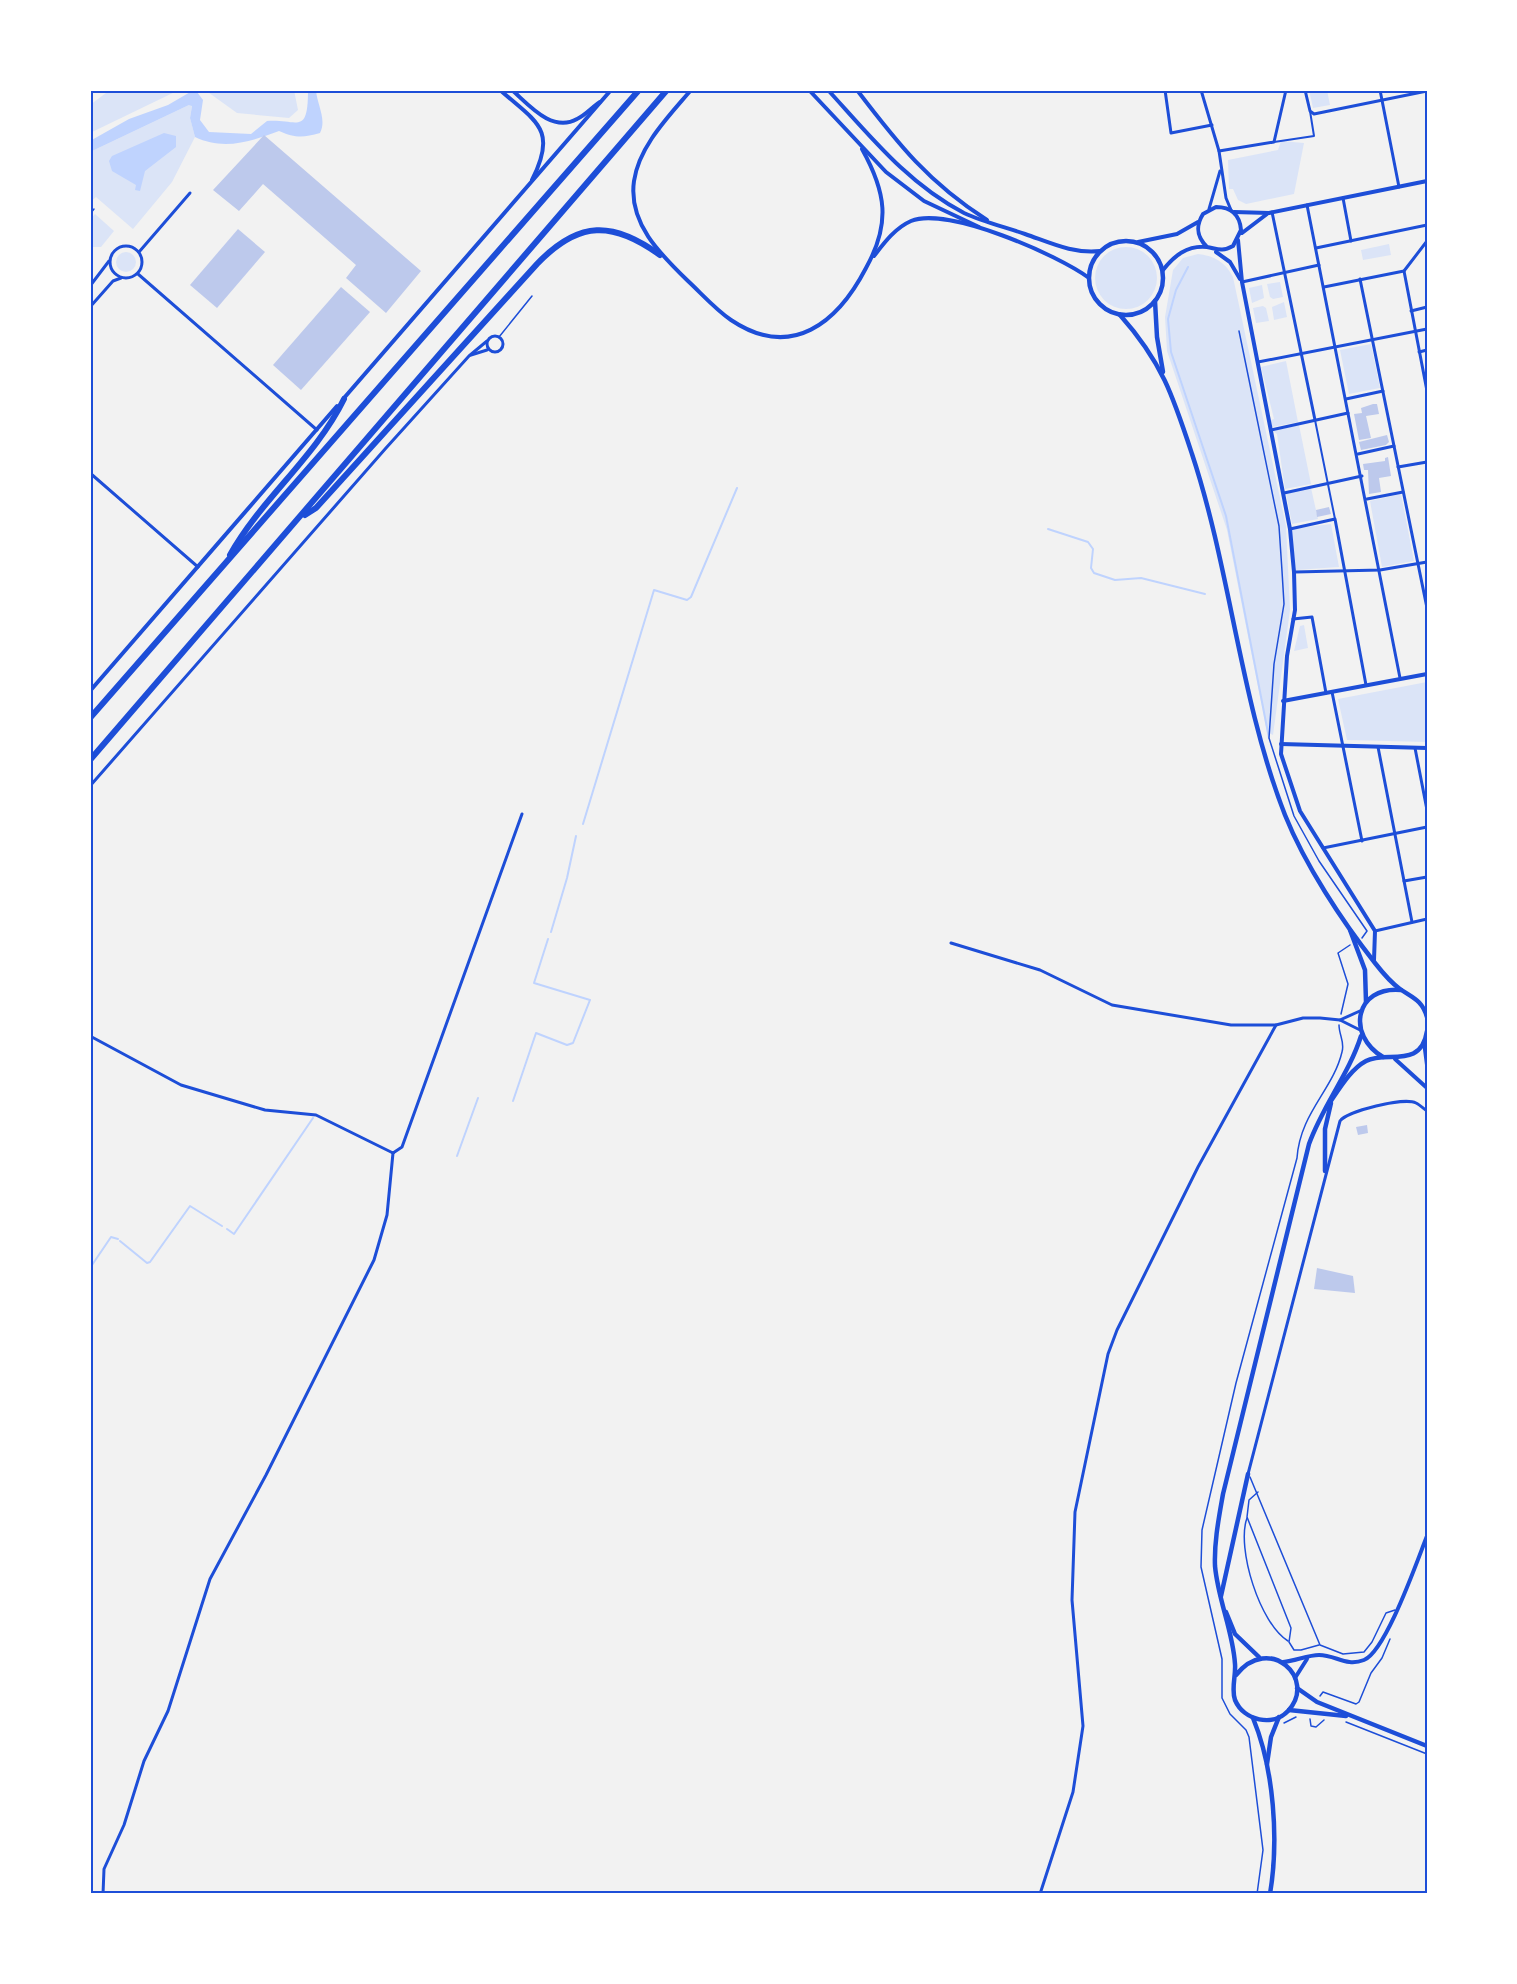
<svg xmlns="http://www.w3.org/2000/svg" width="1517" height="1984" font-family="Arial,sans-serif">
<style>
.green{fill:#dbe4f7}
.water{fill:#bfd3fe}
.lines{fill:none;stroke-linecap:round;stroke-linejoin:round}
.stream{stroke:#bfd3fe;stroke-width:2}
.building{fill:#bdc9ec}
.path{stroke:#1d4ed8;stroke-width:1.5}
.service{stroke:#1d4ed8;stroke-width:1.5}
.pedestrian{stroke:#1d4ed8;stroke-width:2}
.minor{stroke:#1d4ed8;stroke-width:3}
.tertiary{stroke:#1d4ed8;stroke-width:4}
.secondary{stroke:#1d4ed8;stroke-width:4.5}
.motorway{stroke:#1d4ed8;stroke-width:6}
.neatline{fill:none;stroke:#1d4ed8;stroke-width:2}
</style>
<rect width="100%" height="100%" fill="#f2f2f2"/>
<!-- green -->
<g class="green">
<polygon points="110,90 179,90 90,133 90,105"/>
<polygon points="205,90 294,90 298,110 289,118 237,113"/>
<polygon points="1309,90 1327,90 1330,105 1313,108"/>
<polygon points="189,105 192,105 190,118 195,137 172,182 133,229 96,197 90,202 90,152"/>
<polygon points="1281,141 1304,143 1294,194 1246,204 1238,200 1233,189 1229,189 1228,160 1278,150"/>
<polygon points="95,214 114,231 101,247 90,247 90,220"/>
<polygon points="1389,244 1391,255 1363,260 1361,250"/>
<circle cx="1126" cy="278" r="31"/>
<circle cx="126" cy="262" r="10"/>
<path d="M 1198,254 C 1215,256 1225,262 1233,277 L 1286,526 L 1290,610 L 1273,735 L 1267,732 L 1227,530 L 1167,351 L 1165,317 L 1173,270 L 1183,258 Z"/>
<polygon points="1280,282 1283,297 1273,299 1270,297 1267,284"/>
<polygon points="1262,285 1264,298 1252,303 1249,288"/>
<polygon points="1284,302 1287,317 1274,320 1272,307"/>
<polygon points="1263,306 1266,308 1269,321 1256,323 1253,308"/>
<polygon points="1371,344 1380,388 1349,394 1340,350"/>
<polygon points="1286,361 1298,422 1272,427 1271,420 1274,419 1261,367"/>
<polygon points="1299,425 1311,484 1285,489 1277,434 1273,431"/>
<polygon points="1311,488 1318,519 1292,524 1286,493"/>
<polygon points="1401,494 1414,561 1382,567 1370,501"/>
<polygon points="1331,524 1339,567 1296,570 1291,529"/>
<polygon points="1304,625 1308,648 1294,651 1300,626"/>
<polygon points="1427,682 1427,742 1347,740 1338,699"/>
</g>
<!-- water -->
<g class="water">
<path d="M 308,90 L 316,90 C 317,105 327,119 320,133 C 303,138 295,138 279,131 C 252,141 224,151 195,137 L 190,118 L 192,106 L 189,105 L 90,152 L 90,141 L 129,119 L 168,105 L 192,91 L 197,92 L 203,100 L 200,120 L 209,132 L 251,134 L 267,121 C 298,119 308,136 308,90 Z"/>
<polygon points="164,133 176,136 176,147 145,171 140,191 135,190 136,185 112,171 109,161 112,156"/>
</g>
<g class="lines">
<!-- stream -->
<g class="stream">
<polyline points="1188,267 1176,290 1168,319 1171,352 1226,516 1269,738"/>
<polyline points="1048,529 1088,542 1093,549 1091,568 1094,573 1115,580 1141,578 1205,594"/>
<polyline points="583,824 654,590 687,600 691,597 737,488"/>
<polyline points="551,932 567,878 576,836"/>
<polyline points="513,1101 536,1033 567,1045 573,1043 590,1000 534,983 548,939"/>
<polyline points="457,1156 478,1098"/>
<polyline points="227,1229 234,1234 313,1118"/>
<polyline points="120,1241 147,1263 150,1262 190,1206 222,1226"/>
<polyline points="90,1268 111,1237 118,1239"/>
</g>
</g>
<!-- building -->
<g class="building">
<polygon points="264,135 421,271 386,313 346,278 356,265 263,184 239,211 213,190"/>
<polygon points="238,229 265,252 217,308 190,285"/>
<polygon points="341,287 370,312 301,390 273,365"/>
<polygon points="1373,404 1377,404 1379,414 1366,416 1371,438 1359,440 1354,414 1362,413 1361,408"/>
<polygon points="1387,435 1389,442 1386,445 1361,450 1359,442"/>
<polygon points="1388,457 1391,476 1379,478 1381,492 1369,494 1368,470 1364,470 1363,464 1385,461 1385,458"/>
<polygon points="1329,507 1331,514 1317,517 1316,510"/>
<polygon points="1367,1125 1368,1133 1358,1135 1356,1127"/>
<polygon points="1317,1268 1353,1276 1355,1293 1314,1289"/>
</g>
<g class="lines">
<!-- path -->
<g class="path">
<polyline points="90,214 94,209"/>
<polyline points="1239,331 1279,526 1282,571 1284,604 1274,664 1269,738 1294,816 1319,861 1367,931 1362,938"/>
<polyline points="499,337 532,296"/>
<polyline points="1341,1014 1348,984 1338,953 1350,945"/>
<polyline points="1320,1696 1323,1692 1356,1704 1359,1702 1371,1673 1382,1658 1390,1639"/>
<polyline points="1310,1719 1311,1726 1316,1727 1324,1720"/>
<polyline points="1346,1722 1427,1754"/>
<polyline points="1284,1723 1296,1717"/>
<path d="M 1257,1894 L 1263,1850 L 1249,1737 L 1246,1730 L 1230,1714 L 1222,1698 L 1222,1659 L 1201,1567 L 1202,1530 L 1236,1383 L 1297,1158 C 1300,1113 1333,1090 1342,1052 C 1345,1042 1339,1035 1339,1025"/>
</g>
<!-- service -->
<g class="service">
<polyline points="1250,1477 1320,1645 1343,1654 1364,1652 1372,1642 1386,1613 1395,1610"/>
<polyline points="1258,1492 1249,1500 1247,1517 1291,1628 1289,1642 1294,1650 1301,1650 1319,1645"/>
<path d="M 1247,1518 C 1236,1548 1260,1624 1288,1641"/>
</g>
<!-- pedestrian -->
<g class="pedestrian">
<polyline points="1274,142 1314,136 1310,111"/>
<polyline points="1315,420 1335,519"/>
</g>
<!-- minor -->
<g class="minor">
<polyline points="1165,90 1171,133 1212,125"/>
<polyline points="1201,90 1219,151 1226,198 1231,210"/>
<polyline points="1305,90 1310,111 1314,114 1427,91"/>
<polyline points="1380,90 1399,187"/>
<polyline points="1219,151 1274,142 1286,90"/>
<polyline points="1343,198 1351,241"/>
<polyline points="1307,205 1400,678"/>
<polyline points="1209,209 1220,171"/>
<polyline points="1272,212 1315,420"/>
<circle cx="126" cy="262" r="16"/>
<polyline points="1316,248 1427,225"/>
<polyline points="139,252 190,193"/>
<polyline points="1404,271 1427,391"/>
<polyline points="138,274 317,430"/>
<polyline points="1360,279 1427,608"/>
<polyline points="1242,282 1319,265"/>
<polyline points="90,286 109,261"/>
<polyline points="1324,287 1404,271 1427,241"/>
<polyline points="90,307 113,281 121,278"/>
<polyline points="1411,311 1427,307"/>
<circle cx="495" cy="344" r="8"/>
<polyline points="1419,352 1427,350"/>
<polyline points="471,355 487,350"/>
<polyline points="1258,362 1427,329"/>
<polyline points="1346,399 1383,391"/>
<polyline points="1271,430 1348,413"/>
<polyline points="1358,454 1394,446"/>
<polyline points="1398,467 1427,462"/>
<polyline points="90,473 198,567"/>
<polyline points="1284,493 1362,476"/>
<polyline points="1367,499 1403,492"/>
<polyline points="1290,529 1335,519 1366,685"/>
<polyline points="1295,572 1380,570 1427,562"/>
<polyline points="1293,619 1312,617 1326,693"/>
<polyline points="1332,692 1362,841"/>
<polyline points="1378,747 1412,922"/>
<polyline points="1415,748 1427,810"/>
<polyline points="90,786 386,448 469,356 487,341"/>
<polyline points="1323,848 1427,827"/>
<polyline points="1404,881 1427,877"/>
<polyline points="1375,931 1427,919"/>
<polyline points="951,943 1040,970 1112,1005 1231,1025 1276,1025 1303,1018 1320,1018 1340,1020 1360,1030"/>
<polyline points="1340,1020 1362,1010"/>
<polyline points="90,1036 181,1085 265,1110 316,1115 393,1153"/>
<polyline points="393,1153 402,1147 522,814"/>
<path d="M 1248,1474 L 1340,1121 C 1347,1111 1404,1097 1416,1103 C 1420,1105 1424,1109 1427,1111"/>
<polyline points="103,1894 104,1869 124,1825 144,1761 168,1711 210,1579 266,1475 374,1260 387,1215 393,1153"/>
<polyline points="1040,1894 1073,1792 1083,1726 1072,1600 1075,1512 1108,1354 1117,1330 1198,1167 1276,1025"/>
</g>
<!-- tertiary -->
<g class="tertiary">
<path d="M 500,90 C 536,122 558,129 532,180"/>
<path d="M 512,90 C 529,105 552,133 577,119 C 586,115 592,107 600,102"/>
<path d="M 691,90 C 669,116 639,146 634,181 C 628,223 660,254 688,281 C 702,294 715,309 731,320 C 792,361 838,322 866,268 C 891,223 886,192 862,149"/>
<polyline points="809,90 886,172 924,201 979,227"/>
<path d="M 828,90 C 870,136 908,184 964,213 C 983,222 1005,227 1025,234 C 1051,243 1073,254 1100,251"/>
<path d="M 857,90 C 898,144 929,183 987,220"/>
<polyline points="1234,212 1269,213 1427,181"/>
<polyline points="1242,233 1267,214"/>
<polyline points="1238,240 1242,282 1290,529 1294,572 1295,610 1287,656 1281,754 1300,811 1375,931 1374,960"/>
<polyline points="1138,242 1177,234 1198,222"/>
<polyline points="1216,252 1230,262 1240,279"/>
<path d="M 874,256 C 884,243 895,228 911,221 C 947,206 1058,255 1089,278"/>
<path d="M 1163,270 C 1174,256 1187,245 1207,247 C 1218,249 1222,252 1233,246 L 1241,230 C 1240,215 1231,207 1216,207 L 1203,214 C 1195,227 1197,237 1207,247"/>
<polyline points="344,398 611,90"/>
<polyline points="90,691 337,406"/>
<polyline points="1283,701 1427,674"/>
<polyline points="1281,744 1427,748"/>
<polyline points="1424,1042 1427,1065"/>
<polyline points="1395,1059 1427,1088"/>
<path d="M 1283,1662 C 1295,1661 1308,1655 1319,1655 C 1336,1655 1346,1667 1364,1660 C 1386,1651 1417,1561 1427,1536"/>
<polyline points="1295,1678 1307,1659"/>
</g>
<!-- secondary -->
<g class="secondary">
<circle cx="1126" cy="278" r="37"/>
<polyline points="1155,301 1157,337 1163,372"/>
<path d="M 1120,315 C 1162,362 1173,396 1192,454 C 1231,572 1240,700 1285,815 C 1305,865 1342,921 1375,963 C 1382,972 1390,982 1400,989 C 1413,998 1422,1000 1427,1017"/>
<polyline points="1350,930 1365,970 1366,1002"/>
<path d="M 1383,1057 C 1346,1035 1355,986 1401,990"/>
<path d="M 1326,1108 C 1337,1093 1349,1070 1366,1061 C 1386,1050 1421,1070 1427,1031"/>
<polyline points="1325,1171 1325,1129 1331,1103"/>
<polyline points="1221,1596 1248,1474"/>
<polyline points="1226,1612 1235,1634 1259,1657"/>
<path d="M 1236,1675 C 1269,1633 1318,1679 1288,1711 C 1273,1727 1244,1721 1235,1700 C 1231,1689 1236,1676 1235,1664 C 1233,1631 1218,1600 1215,1566 C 1214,1542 1219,1517 1223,1494 L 1309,1144 C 1323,1105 1349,1074 1361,1036"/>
<polyline points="1297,1688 1317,1702 1427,1746"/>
<polyline points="1289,1710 1346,1716"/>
<path d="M 1253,1718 C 1274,1769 1279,1840 1270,1894"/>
<polyline points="1267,1764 1271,1737 1279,1717"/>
</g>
<!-- motorway -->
<g class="motorway">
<path d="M 305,515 L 316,508 L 537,264 C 579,220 613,221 660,255"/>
<path d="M 230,555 C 261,499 315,458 344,399"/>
<polyline points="90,718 639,90"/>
<polyline points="90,760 667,90"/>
</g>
</g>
<!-- border -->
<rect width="1517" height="1984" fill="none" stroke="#ffffff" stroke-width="183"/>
<rect x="92" y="92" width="1334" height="1800" class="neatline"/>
</svg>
